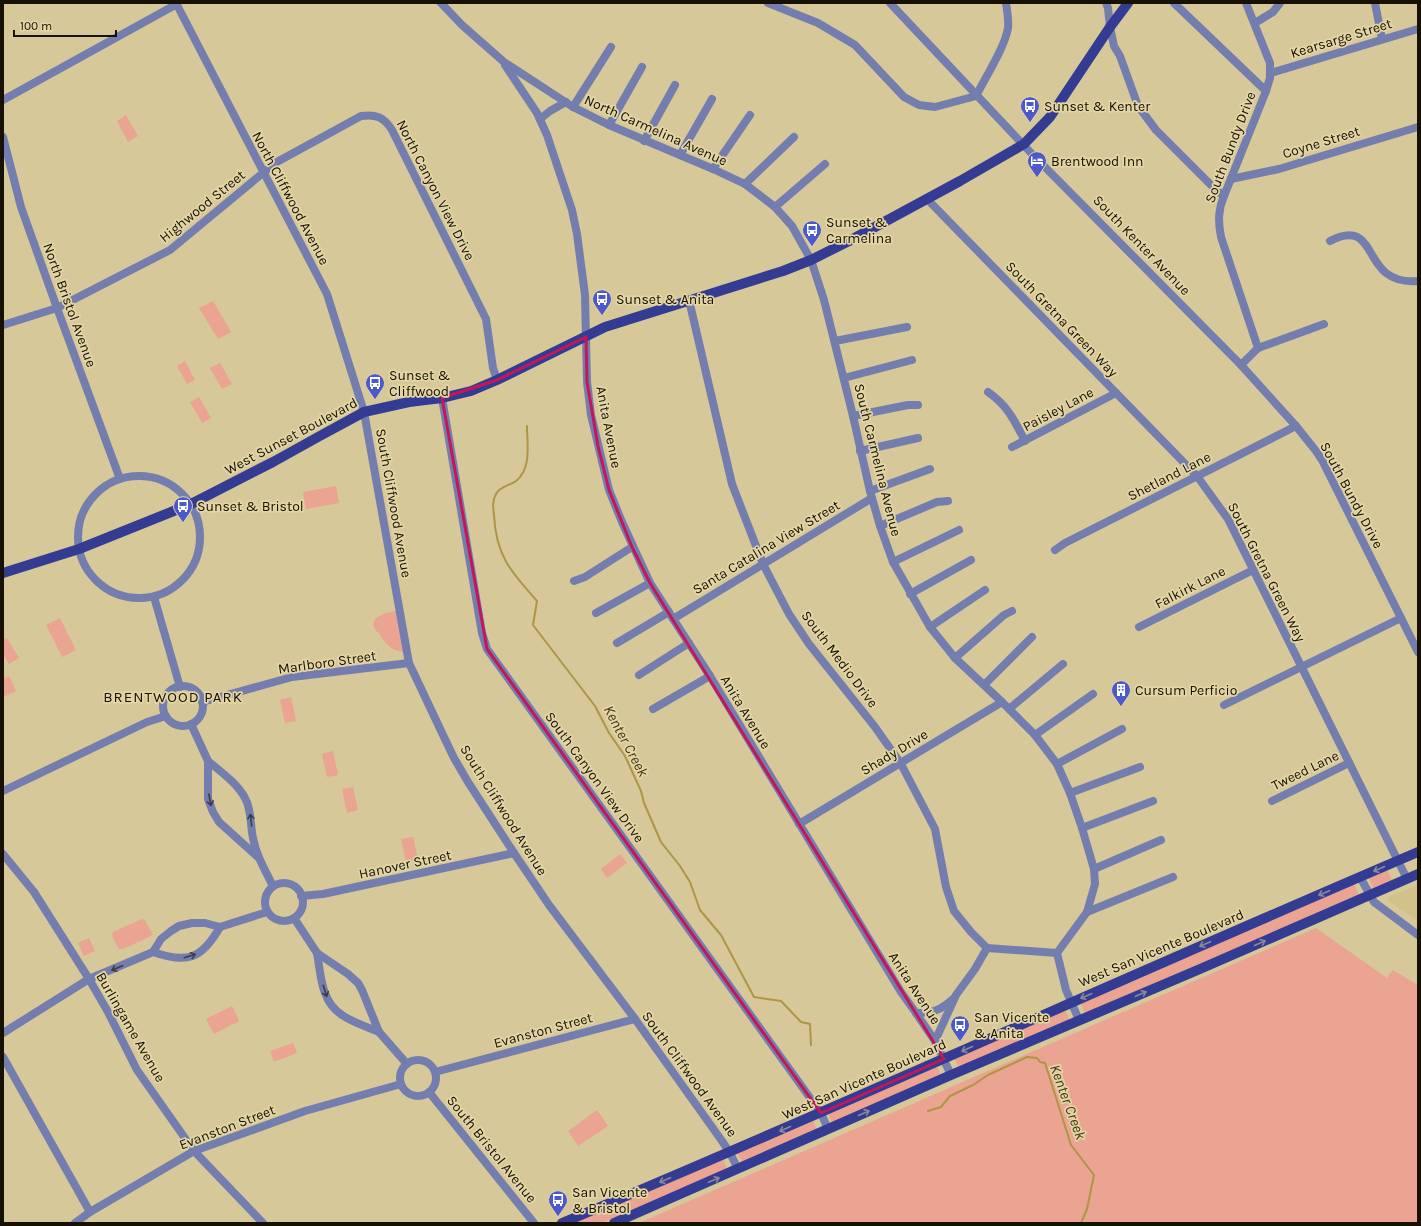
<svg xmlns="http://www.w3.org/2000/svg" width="1421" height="1226" font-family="Karla,sans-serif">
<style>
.built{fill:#d2c289}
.green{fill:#eba392}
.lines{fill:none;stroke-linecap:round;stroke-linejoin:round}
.stream{stroke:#ad9644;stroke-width:2}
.minor{stroke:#737eae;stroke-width:8}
.major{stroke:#333c92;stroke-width:10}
.oneway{stroke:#3b3d47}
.oneway2{stroke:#8b889c}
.marked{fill:none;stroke:#c2185b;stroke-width:3;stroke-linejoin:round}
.labels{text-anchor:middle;stroke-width:3.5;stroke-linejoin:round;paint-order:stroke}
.street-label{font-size:14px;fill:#161102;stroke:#e3d5a5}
.poi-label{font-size:14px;fill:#161102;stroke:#e3d5a5;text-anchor:start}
.neighbourhood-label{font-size:15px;letter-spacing:1px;fill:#161102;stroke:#e3d5a5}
.water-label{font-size:15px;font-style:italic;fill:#423814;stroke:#e3d5a5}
</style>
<rect width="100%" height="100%" fill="#d6c898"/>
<!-- built -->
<polygon class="built" points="1418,885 1418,921 1389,901 1389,897"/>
<!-- green -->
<g class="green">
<polygon points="126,115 138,136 128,142 117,121"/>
<polygon points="213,301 231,332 218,339 199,308"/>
<polygon points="185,361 195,380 187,384 177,366"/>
<polygon points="220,363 232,384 222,389 210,368"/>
<polygon points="199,397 211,418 202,423 190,402"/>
<polygon points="336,486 339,503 306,509 303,492"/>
<path d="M 397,611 L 405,652 C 393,652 384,643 379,633 C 378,632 376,631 375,629 C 367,617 390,611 397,611 Z"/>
<polygon points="60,618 76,650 62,657 46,625"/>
<polygon points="7,638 19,658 9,664 3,654 3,640"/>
<polygon points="9,676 16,691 3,697 3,679"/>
<polygon points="291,697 296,721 285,723 280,700"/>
<polygon points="333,751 338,775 327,777 322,754"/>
<polygon points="353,787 358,810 347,813 342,789"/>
<polygon points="413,837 418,860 406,863 401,839"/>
<polygon points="620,854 627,863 607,878 601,869"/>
<polygon points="1387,870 1392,880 1373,888 1369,878"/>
<polygon points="1354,884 1359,895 1085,1013 1081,1003"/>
<polygon points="142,919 145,920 153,935 123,949 119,949 112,936 113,932"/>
<polygon points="1316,928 1387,978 1393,970 1418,985 1418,1223 639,1223"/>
<polygon points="89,938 95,951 84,956 78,943"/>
<polygon points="232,1006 239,1021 214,1034 206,1019"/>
<polygon points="1065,1010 1070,1020 959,1068 954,1058"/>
<polygon points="293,1043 297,1053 274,1062 270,1051"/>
<polygon points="937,1066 941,1076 832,1123 828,1113"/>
<polygon points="597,1110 608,1126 578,1146 568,1131"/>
<polygon points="812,1119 817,1130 742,1162 737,1152"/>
<polygon points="723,1158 727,1169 601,1223 573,1223"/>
</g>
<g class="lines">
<!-- stream -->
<g class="stream">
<path d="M 527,426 C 527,444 532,468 516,481 C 509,486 500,486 496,494 C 492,501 493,508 494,515 C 496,556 511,572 537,601 L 533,625 L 595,706 L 609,733 L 625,756 L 641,791 L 644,803 L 661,842 L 680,866 L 690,882 L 700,910 L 721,935 L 754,997 L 781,1001 L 801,1022 L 810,1024 L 811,1045"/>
<polyline points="928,1111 941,1107 950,1096 973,1085 988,1075 1027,1057 1037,1058 1040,1062 1045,1063 1071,1145 1094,1175 1087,1209 1081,1223"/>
</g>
<!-- minor -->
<g class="minor">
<polyline points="176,3 264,173 327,294 364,412 409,663 443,735 454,758 468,782 514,853 549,905 635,1019 722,1141 730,1153 738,1169"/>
<polyline points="441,3 462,25 504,62 573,107 609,125 713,169 745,184 775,207 792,226 811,260 824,300 853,416 870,491 880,526 893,562 930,627 955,658 1002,702 1035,735 1057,764 1070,793 1082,828 1094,869 1095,884 1087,912 1057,953 1066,990 1079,1020"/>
<path d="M 768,3 L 818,23 L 855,45 L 904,97 L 919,105 L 935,107 L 976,96 C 985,78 1005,47 1008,28 C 1009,19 1007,11 1006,3"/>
<polyline points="890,3 1032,154 1241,365 1296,426 1316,451 1322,460 1418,652"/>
<polyline points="1106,3 1108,8 1110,27 1114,46 1120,56 1138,106 1156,130 1216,190 1224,196"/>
<polyline points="1174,3 1266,91"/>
<path d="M 1246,3 L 1270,63 L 1270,78 L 1266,91 L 1224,196 C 1218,210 1218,222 1221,237 L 1258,348"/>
<polyline points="1375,3 1382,39"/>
<polyline points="1255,23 1273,12 1280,3"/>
<polyline points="505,65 537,113 547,135 572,210 577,234 585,295 587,382 591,415 609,490 622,522 650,583 710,676 901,992 916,1013 935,1041 951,1075"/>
<polyline points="1271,73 1418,29"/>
<polyline points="3,100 177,4"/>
<polyline points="573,107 611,47"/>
<polyline points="540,119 550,111 566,102"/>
<polyline points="609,125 642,67"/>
<polyline points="3,137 21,207 57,308 120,479"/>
<polyline points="644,141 675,85"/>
<polyline points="680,155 712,99"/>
<polyline points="713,169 750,115"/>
<polyline points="1231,179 1279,169 1418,127"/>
<polyline points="745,184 794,137"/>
<polyline points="927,199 1197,476 1228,519 1407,879"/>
<polyline points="775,207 825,164"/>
<path d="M 1330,241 C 1368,221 1366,257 1386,273 C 1395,280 1407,282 1418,281"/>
<polyline points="689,300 732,484 763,564 789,614 809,644 875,727 901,764 935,829 946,887 954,911 971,932 987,948 1057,953"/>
<path d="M 3,325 L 57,308 L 170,250 L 275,163 L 361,116 C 376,114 384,117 392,130 L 486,319 L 493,368 L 497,380"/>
<polyline points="835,341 907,327"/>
<polyline points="1241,365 1258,348 1324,324"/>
<polyline points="844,378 912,360"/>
<path d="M 988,392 C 1008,406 1014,420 1025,441"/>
<polyline points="442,398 482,633 487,649 821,1113 828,1129"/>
<polyline points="853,416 908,405 918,405"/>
<polyline points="1012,447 1116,393"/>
<polyline points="860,451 918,438"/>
<circle cx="139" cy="537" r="61"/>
<polyline points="870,491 930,469"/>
<polyline points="880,526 937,502 948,501"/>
<polyline points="1055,550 1065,543 1296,426"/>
<polyline points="893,562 959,530"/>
<polyline points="574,581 585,577 632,547"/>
<polyline points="910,594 971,560"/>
<polyline points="154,597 180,687"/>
<polyline points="596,613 650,583"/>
<polyline points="673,619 872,498"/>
<polyline points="930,627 985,590"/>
<polyline points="1139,627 1253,570"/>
<polyline points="617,643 669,612"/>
<polyline points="955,658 1004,615 1012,611"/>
<polyline points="639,675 689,643"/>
<polyline points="984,685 1032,637"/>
<circle cx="183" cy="706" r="20"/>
<polyline points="202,702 292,677 409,663"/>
<polyline points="1224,705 1401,618"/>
<polyline points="653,709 710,676"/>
<polyline points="1009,709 1063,664"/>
<polyline points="191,724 208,761 208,799 213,812 219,822 259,858"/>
<polyline points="1035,735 1093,694"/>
<path d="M 208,761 C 221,772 237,783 245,798 C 252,810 250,825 253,838 C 256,855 265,870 273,886"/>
<polyline points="1057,764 1122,729"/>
<polyline points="3,791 147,722 166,716"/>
<polyline points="1070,793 1140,767"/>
<polyline points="1272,801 1349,763"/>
<polyline points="799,824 1002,702"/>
<polyline points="1082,828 1153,801"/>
<polyline points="3,854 34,892 89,979 108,1012 137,1070 194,1151 263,1223"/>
<polyline points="1094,869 1161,840"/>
<polyline points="1360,877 1374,902 1418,935"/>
<circle cx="284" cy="902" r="19"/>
<polyline points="301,896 323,894 514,853"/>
<polyline points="1087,912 1173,877"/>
<polyline points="294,918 317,953 348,974 358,983 362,990 379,1032 407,1064"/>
<path d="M 153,952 C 187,964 202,959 220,927"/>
<path d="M 317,953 C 321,975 321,1002 342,1015 C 352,1022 367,1027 379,1032"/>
<path d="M 916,1013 C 933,1013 941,1010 953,999"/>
<polyline points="3,1033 89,979 153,952 161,939 171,931 179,926 192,923 205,923 220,927 267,912"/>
<polyline points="935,1041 956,995 975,969 987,948"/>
<polyline points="3,1057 90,1212"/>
<circle cx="418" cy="1078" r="18"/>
<polyline points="435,1072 635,1019"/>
<polyline points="429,1092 534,1223"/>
<polyline points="75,1223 90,1212 194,1151 305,1111 401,1084"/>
</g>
<!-- major -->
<g class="major">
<polyline points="3,573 79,549 191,504 273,462 318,437 364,412 409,402 442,398 471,391 497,380 605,327 783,271 811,260 849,241 960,181 1024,144 1050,117 1110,27 1128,3"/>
<path d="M 562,1223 C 849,1103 1132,974 1418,852"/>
<polyline points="614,1223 951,1075 1200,969 1418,874"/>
</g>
</g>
<!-- one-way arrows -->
<defs><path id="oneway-shaft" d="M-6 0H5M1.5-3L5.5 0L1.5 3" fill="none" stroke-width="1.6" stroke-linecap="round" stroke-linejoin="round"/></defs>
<g class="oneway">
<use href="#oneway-shaft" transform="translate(210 800) rotate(79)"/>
<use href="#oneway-shaft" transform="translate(251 820) rotate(-96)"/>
<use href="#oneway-shaft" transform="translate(190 956) rotate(-17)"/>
<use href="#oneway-shaft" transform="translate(117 968) rotate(157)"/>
<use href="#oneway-shaft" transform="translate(325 991) rotate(72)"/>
</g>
<g class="oneway2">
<use href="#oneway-shaft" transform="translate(1379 869) rotate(156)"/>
<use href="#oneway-shaft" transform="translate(1324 893) rotate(157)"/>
<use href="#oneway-shaft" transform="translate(1260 943) rotate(-24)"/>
<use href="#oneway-shaft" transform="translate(1205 944) rotate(157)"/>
<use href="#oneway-shaft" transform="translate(1141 994) rotate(-23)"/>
<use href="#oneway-shaft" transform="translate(1086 996) rotate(157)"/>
<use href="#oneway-shaft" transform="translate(967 1049) rotate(156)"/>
<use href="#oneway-shaft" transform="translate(864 1113) rotate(-24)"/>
<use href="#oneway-shaft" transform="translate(785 1129) rotate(156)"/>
<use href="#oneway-shaft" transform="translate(665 1180) rotate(157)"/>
<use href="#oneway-shaft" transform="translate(714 1180) rotate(-23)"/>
</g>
<!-- marked area -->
<path class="marked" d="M 586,337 L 587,382 L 598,446 L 609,490 L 632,547 L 650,583 L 944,1059 L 821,1113 L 487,649 L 442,398 L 497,380 Z"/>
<!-- icons -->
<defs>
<g id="bus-pin" transform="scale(1)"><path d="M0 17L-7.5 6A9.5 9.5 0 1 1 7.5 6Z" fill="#4c58ce" stroke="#e3d5a5"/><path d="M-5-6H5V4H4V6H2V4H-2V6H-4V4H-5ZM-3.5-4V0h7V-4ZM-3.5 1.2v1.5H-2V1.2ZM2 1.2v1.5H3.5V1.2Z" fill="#fff"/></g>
<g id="hotel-pin" transform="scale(1)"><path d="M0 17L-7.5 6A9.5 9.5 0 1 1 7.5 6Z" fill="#4c58ce" stroke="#e3d5a5"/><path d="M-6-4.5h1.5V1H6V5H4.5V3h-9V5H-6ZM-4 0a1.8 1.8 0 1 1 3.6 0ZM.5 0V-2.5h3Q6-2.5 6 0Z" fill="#fff"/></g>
<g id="building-pin" transform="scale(1)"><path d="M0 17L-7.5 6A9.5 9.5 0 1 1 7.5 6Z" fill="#4c58ce" stroke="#e3d5a5"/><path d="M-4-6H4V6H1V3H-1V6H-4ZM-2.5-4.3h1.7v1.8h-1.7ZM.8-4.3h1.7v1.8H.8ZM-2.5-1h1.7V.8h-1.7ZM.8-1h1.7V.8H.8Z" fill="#fff"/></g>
</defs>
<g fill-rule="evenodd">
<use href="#bus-pin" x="1030" y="106"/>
<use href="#hotel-pin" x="1037" y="161"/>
<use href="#bus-pin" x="812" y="230"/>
<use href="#bus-pin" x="602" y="299"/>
<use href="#bus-pin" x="375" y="383"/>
<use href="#bus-pin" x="183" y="506"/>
<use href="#building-pin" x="1121" y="690"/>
<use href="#bus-pin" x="960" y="1025"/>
<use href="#bus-pin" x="558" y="1200"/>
</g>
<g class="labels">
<!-- street labels -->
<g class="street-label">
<text transform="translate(1341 38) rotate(-17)" y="5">Kearsarge Street</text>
<text transform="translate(656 130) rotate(24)" y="5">North Carmelina Avenue</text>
<text transform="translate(1321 142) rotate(-17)" y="5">Coyne Street</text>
<text transform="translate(1230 147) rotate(-69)" y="5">South Bundy Drive</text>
<text transform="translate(436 190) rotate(63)" y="5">North Canyon View Drive</text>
<text transform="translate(291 198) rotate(62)" y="5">North Cliffwood Avenue</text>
<text transform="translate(202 206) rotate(-39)" y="5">Highwood Street</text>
<text transform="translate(1142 245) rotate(46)" y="5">South Kenter Avenue</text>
<text transform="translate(70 305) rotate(70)" y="5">North Bristol Avenue</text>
<text transform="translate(1062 319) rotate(46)" y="5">South Gretna Green Way</text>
<text transform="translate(1058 409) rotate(-28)" y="5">Paisley Lane</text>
<text transform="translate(609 427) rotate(79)" y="5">Anita Avenue</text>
<text transform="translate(291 436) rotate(-28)" y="5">West Sunset Boulevard</text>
<text transform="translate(878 460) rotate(76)" y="5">South Carmelina Avenue</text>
<text transform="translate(1169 476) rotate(-27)" y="5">Shetland Lane</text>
<text transform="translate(1352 495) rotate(62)" y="5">South Bundy Drive</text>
<text transform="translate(394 503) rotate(80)" y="5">South Cliffwood Avenue</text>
<text transform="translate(766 547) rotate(-31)" y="5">Santa Catalina View Street</text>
<text transform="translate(1267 572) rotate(63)" y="5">South Gretna Green Way</text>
<text transform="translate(1190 587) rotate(-27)" y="5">Falkirk Lane</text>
<text transform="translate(840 659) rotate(53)" y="5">South Medio Drive</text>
<text transform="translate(327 662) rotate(-8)" y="5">Marlboro Street</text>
<text transform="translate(746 712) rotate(59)" y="5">Anita Avenue</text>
<text transform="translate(894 752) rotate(-31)" y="5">Shady Drive</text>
<text transform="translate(1305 770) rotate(-26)" y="5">Tweed Lane</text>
<text transform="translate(595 777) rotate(54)" y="5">South Canyon View Drive</text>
<text transform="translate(504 810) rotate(58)" y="5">South Cliffwood Avenue</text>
<text transform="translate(405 864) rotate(-12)" y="5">Hanover Street</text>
<text transform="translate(1161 948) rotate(-23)" y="5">West San Vicente Boulevard</text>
<text transform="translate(915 988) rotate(57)" y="5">Anita Avenue</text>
<text transform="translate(131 1027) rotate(60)" y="5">Burlingame Avenue</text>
<text transform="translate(543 1030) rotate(-15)" y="5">Evanston Street</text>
<text transform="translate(690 1074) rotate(54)" y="5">South Cliffwood Avenue</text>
<text transform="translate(864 1079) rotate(-24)" y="5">West San Vicente Boulevard</text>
<text transform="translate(227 1127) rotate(-21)" y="5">Evanston Street</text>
<text transform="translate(492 1149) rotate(51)" y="5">South Bristol Avenue</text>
</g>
<!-- poi labels -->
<g class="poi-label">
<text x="1044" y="111">Sunset &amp; Kenter</text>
<text x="1051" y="166">Brentwood Inn</text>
<text x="826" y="227">Sunset &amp;<tspan x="826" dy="16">Carmelina</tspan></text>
<text x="616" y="304">Sunset &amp; Anita</text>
<text x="389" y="380">Sunset &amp;<tspan x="389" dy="16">Cliffwood</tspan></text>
<text x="197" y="511">Sunset &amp; Bristol</text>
<text x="1135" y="695">Cursum Perficio</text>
<text x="974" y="1022">San Vicente<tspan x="974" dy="16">&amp; Anita</tspan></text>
<text x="572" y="1197">San Vicente<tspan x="572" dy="16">&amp; Bristol</tspan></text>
</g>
<!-- neighbourhood labels -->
<g class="neighbourhood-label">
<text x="173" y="702">BRENTWOOD PARK</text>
</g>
<!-- water labels -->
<g class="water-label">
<text transform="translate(626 741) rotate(62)" y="5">Kenter Creek</text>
<text transform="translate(1068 1102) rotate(70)" y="5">Kenter Creek</text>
</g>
</g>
<!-- border -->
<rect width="1421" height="1226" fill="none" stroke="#161102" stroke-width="8"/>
<!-- scale -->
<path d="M14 30v6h102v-6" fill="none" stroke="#161102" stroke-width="2"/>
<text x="20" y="30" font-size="12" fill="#161102" stroke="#e3d5a5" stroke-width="3" paint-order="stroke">100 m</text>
</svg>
